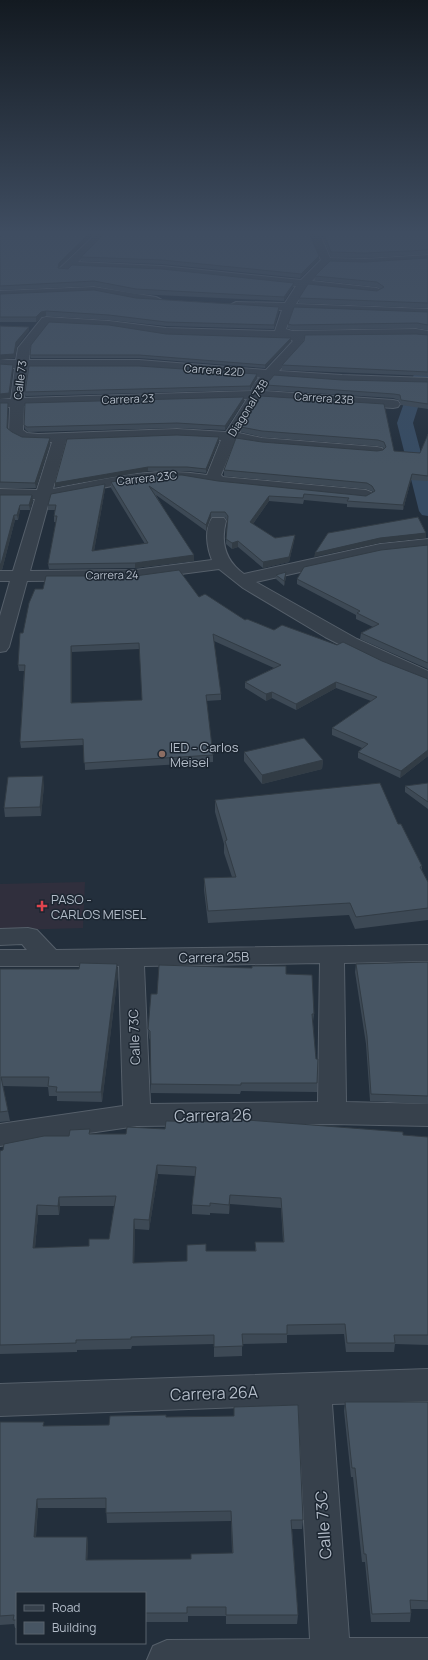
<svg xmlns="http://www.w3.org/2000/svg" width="428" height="1660" font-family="Manrope,sans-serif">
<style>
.medical{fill:#302f3d}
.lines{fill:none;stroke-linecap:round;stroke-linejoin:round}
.canal{fill:#374c63;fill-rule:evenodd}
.minor-casing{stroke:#555f6a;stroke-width:2}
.minor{fill:#37414c;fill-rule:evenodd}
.wall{fill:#3d4955;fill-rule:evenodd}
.shaded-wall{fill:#323c45}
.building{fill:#475563;stroke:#323c45;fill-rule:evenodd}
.education-dot{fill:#8d6e63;stroke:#1c2631;stroke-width:1.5}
.health-dot{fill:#e0444e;stroke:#1c2631;stroke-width:1.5}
.labels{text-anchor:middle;stroke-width:3;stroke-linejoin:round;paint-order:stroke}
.far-street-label{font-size:11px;fill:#b3bcc8;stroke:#1c2631}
.poi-label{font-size:13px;fill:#b3bcc8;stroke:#1c2631;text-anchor:start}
.street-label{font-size:13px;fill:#b3bcc8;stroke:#1c2631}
.near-street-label{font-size:16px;fill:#b3bcc8;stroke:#1c2631}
</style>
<rect width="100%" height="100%" fill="#232f3c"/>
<!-- medical -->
<polygon class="medical" points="85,882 83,928 16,930 0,944 0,884"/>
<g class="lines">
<!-- canal -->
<polygon class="canal" points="428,350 428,376 413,423 428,479 428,516 422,515 419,511 397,423 421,354 423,351"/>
<!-- minor casing -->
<g class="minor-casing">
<g id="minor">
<path d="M 98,232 L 109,232 L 78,262 L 162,266 L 301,280 L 321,260 L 312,240 L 305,232 L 316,232 L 322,239 L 330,258 L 365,259 L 428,255 L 428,261 L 365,265 L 329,264 L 312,281 L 377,288 L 382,291 L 377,294 L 307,287 L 296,304 L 428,309 L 428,315 L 293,310 L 286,329 L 292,331 L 416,329 L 428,331 L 428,339 L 416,337 L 304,338 L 303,345 L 279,371 L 342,375 L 428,378 L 428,386 L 342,383 L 273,378 L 265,386 L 264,391 L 393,400 L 398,401 L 400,404 L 398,407 L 393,408 L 260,399 L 239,433 L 262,438 L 377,447 L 382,448 L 384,451 L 382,454 L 377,455 L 262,446 L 235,441 L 221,475 L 223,477 L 366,490 L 371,492 L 374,495 L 371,498 L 366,500 L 218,485 L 182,479 L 158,479 L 133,482 L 50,498 L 30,571 L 135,570 L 212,560 C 207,548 204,529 212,518 L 224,518 L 226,521 C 220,544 226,561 244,574 L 380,544 L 428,539 L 428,549 L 380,554 L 256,582 L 357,639 L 428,671 L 428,684 L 382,666 L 325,637 L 243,588 L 219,569 L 135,580 L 27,581 L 9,647 L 6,651 L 0,652 L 0,616 L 10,581 L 0,581 L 0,571 L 13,571 L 35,499 L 0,499 L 0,489 L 37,490 L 52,442 C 38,442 18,445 9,432 L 10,407 L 0,407 L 0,399 L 11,399 L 15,368 L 0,368 L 0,360 L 16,360 L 18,348 L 42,318 L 46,317 L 109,321 L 166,328 L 275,331 L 282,310 L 236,308 L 230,305 L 236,302 L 285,303 L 296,286 L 162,272 L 72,268 L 68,272 L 60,272 L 59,270 L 60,268 ZM 49,324 L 109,327 L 166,336 L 290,339 L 293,341 L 266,370 L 139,360 L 29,360 L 30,348 ZM 28,368 L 139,368 L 260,377 L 253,385 L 251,391 L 24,398 ZM 247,399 L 226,432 L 177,429 L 38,434 L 27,433 L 23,430 L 24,406 ZM 177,437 L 221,440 L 207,475 C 152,466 106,479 53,489 L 66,441 Z"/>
<polygon points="94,287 156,297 162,300 156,303 94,293 0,297 0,291"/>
<path d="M 28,928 L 37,930 L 56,950 L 428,945 L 428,961 L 344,963 L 346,1102 L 428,1104 L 428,1126 L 332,1124 L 137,1126 L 0,1146 L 0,1124 L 123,1106 L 119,966 L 0,966 L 0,950 L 27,950 L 22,944 L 0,945 L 0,929 ZM 320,963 L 318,1102 L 150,1104 L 144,966 Z"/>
<polygon points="428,1369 428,1401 332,1404 349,1638 428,1638 428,1660 147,1660 153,1646 167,1640 310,1639 298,1405 0,1416 0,1384"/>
</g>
</g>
<!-- minor -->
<use href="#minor" class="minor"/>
</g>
<!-- wall -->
<g class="wall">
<polygon points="0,232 95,232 59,267 59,268 294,283 293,287 284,301 136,294 94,286 0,290"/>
<polygon points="318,232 428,232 428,254 365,258 331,257 323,238"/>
<polygon points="81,257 319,260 300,278 162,264 82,261"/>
<polygon points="428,258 428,308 299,303 299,298 377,291 380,289 377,287 315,280 315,276 365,262"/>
<polygon points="0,294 136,298 279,307 279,311 274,329 166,326 109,320 46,316 41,317 36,322 0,322"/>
<polygon points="428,312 428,330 416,328 292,330 288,328 288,324"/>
<polygon points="166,334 291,338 291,341 265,368 139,358 31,358 30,355"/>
<polygon points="428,335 428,376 282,370 282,365"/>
<polygon points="257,374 257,378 250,390 26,396 25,392"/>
<polygon points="342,380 428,382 428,409 401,405 399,400 393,398 266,390 266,385"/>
<polygon points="244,401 225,430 177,428 28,432 25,429 24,425"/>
<polygon points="0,403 8,403 8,428 12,432 22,437 50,444 36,488 0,488"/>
<polygon points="384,404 394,451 420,453 428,434 428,481 411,480 403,510 347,507 347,504 304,500 303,504 269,501 253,524 275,538 295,535 294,541 289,562 263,568 238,547 232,549 226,544 227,521 225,517 211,517 206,531 156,495 194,561 135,568 49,569 48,564 56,522 54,522 54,516 55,510 48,510 48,505 105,489 94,551 145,544 111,488 111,482 218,481 366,496 373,492 372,491 366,489 224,476 224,470 262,442 377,451 383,450 384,449 383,447 377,446 262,437 241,432 241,427"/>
<polygon points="219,437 219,441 206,473 187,471 148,471 55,487"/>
<polygon points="0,495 33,500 30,510 20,510 18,520 15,520 2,570"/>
<polygon points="428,545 428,669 360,639 361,633 373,627 356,619 356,615 297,584 297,579"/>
<polygon points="286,572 286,577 284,586 276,579 276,575"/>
<path d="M 199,597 L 245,620 L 274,630 L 382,661 L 428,679 L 428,756 L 400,778 L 358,758 L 358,752 L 362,748 L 332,735 L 332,728 L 371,701 L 336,688 L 296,710 L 272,698 L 266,701 L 245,688 L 245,682 L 274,668 L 214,641 L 221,694 L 221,700 L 206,701 L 213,755 L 213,762 L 85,770 L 84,745 L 21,748 L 20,742 L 24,671 L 19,671 L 18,665 L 23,633 ZM 140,649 L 142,700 L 72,703 L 72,652 Z"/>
<polygon points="244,752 323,760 322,769 262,784 244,761"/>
<polygon points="428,783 428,809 405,792 405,786"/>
<polygon points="44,785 41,816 5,817 4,808"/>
<polygon points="215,800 398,824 422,866 422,870 428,882 428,920 355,929 349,915 208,923 204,890 204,878 232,877 224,853 224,844 215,812"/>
<polygon points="428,962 428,1104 370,1101 366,1044 355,972 356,964"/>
<polygon points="117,964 118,974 102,1102 57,1101 57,1096 49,1096 48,1087 3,1086 10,1121 0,1122 0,969 79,969"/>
<polygon points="286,974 314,1014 313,1022 317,1083 317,1092 241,1091 240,1094 151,1093 150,1040 149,1038 148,1029 157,994"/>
<path d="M 165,1129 L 403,1135 L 428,1137 L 428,1345 L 395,1344 L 394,1352 L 346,1352 L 344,1334 L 287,1335 L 287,1343 L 242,1344 L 242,1356 L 214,1357 L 214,1344 L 132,1346 L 131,1349 L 77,1350 L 77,1352 L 0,1354 L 0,1151 L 69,1136 L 90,1134 L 126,1134 ZM 158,1174 L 195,1176 L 192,1205 L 192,1214 L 210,1215 L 210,1213 L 229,1214 L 230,1204 L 281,1208 L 283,1242 L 255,1242 L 255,1251 L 206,1251 L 187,1261 L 134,1263 L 135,1229 L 149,1230 ZM 60,1206 L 114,1206 L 109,1239 L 89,1246 L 35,1248 L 38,1215 L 59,1215 Z"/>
<polygon points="345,1402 428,1402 428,1609 411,1609 411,1613 410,1622 371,1622 365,1562 362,1562 353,1477 351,1477 344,1411"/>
<path d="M 234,1407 L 303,1520 L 302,1529 L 292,1529 L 298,1615 L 297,1624 L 226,1624 L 226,1616 L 188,1616 L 188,1622 L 145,1622 L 145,1593 L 17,1593 L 17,1628 L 15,1628 L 14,1624 L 0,1625 L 0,1422 L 44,1426 L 109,1425 L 166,1417 L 234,1416 ZM 38,1508 L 106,1508 L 107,1523 L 231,1521 L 232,1553 L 191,1559 L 87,1560 L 88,1546 L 87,1537 L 36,1537 Z"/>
</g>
<!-- shaded-wall -->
<g class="shaded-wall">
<polygon points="91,232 95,232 59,267 59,273 59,263"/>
<polygon points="319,256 319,260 300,278 301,274"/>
<polygon points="294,283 293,287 284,301 284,297"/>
<polygon points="279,307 279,311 274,329 274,325"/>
<polygon points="46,311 46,316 41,317 36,322 36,317 41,312"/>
<polygon points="29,327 29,331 17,347 15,358 0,360 0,355 16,342"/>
<polygon points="291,338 291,341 265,368 265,365"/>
<polygon points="13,365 13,370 10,398 0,399 0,394"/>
<polygon points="257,374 257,378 250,390 250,386"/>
<polygon points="244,397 244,401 225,430 225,426"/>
<polygon points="8,403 8,433 7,428"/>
<polygon points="219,437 219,441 206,473 206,469"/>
<polygon points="50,438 50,444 36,488 35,483"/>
<polygon points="148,467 148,471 55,487 55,483"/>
<polygon points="412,474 411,480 403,510 403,505"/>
<polygon points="105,484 105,489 93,557 92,551"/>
<polygon points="32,495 33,500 30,510 29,505"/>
<polygon points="269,496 269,501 250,528 250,522"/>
<polygon points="20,505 20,510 18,520 17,515"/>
<polygon points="211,512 211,517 206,531 206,525"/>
<polygon points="14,515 15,520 2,570 0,570 0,564"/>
<polygon points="426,533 426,538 380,543 314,557 315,553 380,538"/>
<polygon points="295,535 294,541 289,562 263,568 263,562"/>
<polygon points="238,541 238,547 232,549 232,543"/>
<polygon points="194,555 194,561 135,568 135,563"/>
<polygon points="286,572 286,577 284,586 284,581"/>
<polygon points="71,646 72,652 72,709 71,703"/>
<polygon points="336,682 336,688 296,710 296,704"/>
<polygon points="272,692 272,698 266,701 266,694"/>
<polygon points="428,750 428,756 400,778 401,771"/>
<polygon points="323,760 322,769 262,784 262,775"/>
<polygon points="43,776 44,785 41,816 40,807"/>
<polygon points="117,964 118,974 102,1102 101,1092"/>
<polygon points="157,1165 158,1174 149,1230 149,1220"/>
<polygon points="230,1195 230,1204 229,1214 229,1205"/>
<polygon points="59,1197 60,1206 59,1215 58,1206"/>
<polygon points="37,1205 38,1215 34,1257 33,1248"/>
<polygon points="134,1219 135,1229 134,1272 133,1263"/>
<polygon points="37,1499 38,1508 35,1546 34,1537"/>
<polygon points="87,1537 88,1546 87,1569 86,1560"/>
</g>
<!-- building -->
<g class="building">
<polygon points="0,232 91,232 59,263 58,268 68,269 72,265 162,269 294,283 284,297 136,289 94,281 0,286"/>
<polygon points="106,232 307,232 311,237 319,256 301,274 162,260 81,257"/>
<polygon points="322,232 428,232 428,250 365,253 331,252 324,234"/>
<polygon points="428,258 428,303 299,298 308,284 377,291 384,287 377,282 315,276 330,261 365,262"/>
<polygon points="94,290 136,298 279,307 274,325 166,322 109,315 46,311 41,312 36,317 0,317 0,294"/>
<polygon points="294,307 428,312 428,325 417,323 292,325 288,324"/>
<polygon points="49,322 109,325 166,334 291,338 265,365 139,355 30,355 31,345"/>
<polygon points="0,326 29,327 16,342 14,354 0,355"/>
<polygon points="416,334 428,335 428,372 282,365 304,341 305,335"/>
<polygon points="0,364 13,365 9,393 0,394"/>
<polygon points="29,366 139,366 257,374 250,386 25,392"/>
<polygon points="274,375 342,380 428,382 428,404 401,400 400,395 394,394 266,385"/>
<polygon points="261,396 384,404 394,451 420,453 428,434 428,476 412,474 403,505 347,501 349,498 304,494 303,498 269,496 250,522 275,538 295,535 289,557 263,562 238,541 232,543 226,539 228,516 225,512 211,512 206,525 149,486 194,555 135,563 48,564 57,516 54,516 56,505 48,505 51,494 105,484 92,551 148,543 111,482 158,475 182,475 218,481 366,496 375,491 372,486 367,483 224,470 236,438 262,442 377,451 383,450 386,447 384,442 378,440 262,431 241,427"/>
<polygon points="244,397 225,426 177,423 27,427 24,425 25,403"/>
<polygon points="0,403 8,403 7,428 12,432 22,437 50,438 35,483 0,482"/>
<polygon points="177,435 219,437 206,469 187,467 148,467 55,483 67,439"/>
<polygon points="0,495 32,495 29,505 20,505 17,515 14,515 1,564 0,564"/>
<polygon points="418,517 426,533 380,538 315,553 328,533"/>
<polygon points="428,545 428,663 361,633 379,624 357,613 360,611 297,579 304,567 381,550"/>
<path d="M 179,570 L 199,597 L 205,594 L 245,620 L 247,619 L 274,630 L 282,625 L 337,645 L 343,642 L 382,661 L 428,679 L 428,750 L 401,771 L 358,752 L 368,744 L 332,728 L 377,697 L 336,682 L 296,704 L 272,692 L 266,694 L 245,682 L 281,665 L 213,634 L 221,694 L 206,695 L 213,755 L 84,763 L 83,739 L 20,742 L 25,665 L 18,665 L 20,633 L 23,633 L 29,603 L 35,589 L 43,589 L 46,576 L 135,576 ZM 139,643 L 142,700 L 71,703 L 71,646 Z"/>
<polygon points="286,572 284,581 276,575"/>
<polygon points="304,738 323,760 262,775 244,752"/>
<polygon points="43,776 40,807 4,808 8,777"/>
<polygon points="380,783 398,824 401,824 422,866 420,867 428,882 428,908 356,917 350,903 208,911 204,878 236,877 225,841 227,840 215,800"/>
<polygon points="428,783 428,802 405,786"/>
<polygon points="428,962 428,1096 371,1094 367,1036 356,964"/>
<polygon points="80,963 117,964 101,1092 56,1092 57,1087 48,1086 49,1077 1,1077 8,1111 0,1112 0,969 79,969"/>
<polygon points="159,965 252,968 252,966 286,966 286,974 312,975 314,1014 312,1014 316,1059 318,1059 317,1083 241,1083 241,1085 151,1084 150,1031 148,1029 151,994 157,994"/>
<path d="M 221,1118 L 403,1132 L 403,1135 L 428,1137 L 428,1335 L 394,1335 L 395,1343 L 347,1343 L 345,1324 L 287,1325 L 287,1334 L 242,1334 L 243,1346 L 214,1347 L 214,1335 L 131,1337 L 131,1339 L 76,1340 L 76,1343 L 0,1345 L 0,1151 L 3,1150 L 4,1144 L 44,1136 L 69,1136 L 70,1130 L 90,1129 L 89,1134 L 126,1134 L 127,1127 L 165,1129 L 166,1121 L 221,1122 ZM 157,1165 L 196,1167 L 192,1205 L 210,1206 L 210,1203 L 229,1205 L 230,1195 L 281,1198 L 284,1242 L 255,1242 L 256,1251 L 206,1251 L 206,1244 L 187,1245 L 187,1261 L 133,1263 L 134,1219 L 149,1220 ZM 116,1196 L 109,1239 L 89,1239 L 89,1246 L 33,1248 L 37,1205 L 58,1206 L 59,1197 Z"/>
<polygon points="345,1402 428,1402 428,1601 410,1600 411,1613 372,1614 366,1554 364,1554 355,1468 352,1468"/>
<path d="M 298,1405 L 303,1520 L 291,1520 L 298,1615 L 226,1615 L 226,1607 L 187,1607 L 187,1613 L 145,1613 L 145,1593 L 17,1593 L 17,1620 L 13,1620 L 14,1615 L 0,1616 L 0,1422 L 44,1422 L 43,1426 L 109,1425 L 110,1416 L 166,1415 L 166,1417 L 234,1416 L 234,1407 ZM 106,1498 L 106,1513 L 231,1511 L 233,1553 L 191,1554 L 191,1559 L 86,1560 L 87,1537 L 34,1537 L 37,1499 Z"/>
</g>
<!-- sky -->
<linearGradient id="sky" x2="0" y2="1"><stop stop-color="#131a21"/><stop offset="0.5" stop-color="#3f4d61"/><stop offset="1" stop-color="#3f4d61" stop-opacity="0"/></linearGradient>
<rect width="428" height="465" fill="url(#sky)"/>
<!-- markers -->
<circle class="education-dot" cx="162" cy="754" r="4"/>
<path class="health-dot" d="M40 900h4v4h4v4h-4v4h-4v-4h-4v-4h4z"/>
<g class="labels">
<!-- far-street labels -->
<g class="far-street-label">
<text transform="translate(214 370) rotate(4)" y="4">Carrera 22D</text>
<text transform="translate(20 380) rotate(-83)" y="4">Calle 73</text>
<text transform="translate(324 398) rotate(4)" y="4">Carrera 23B</text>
<text transform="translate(128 399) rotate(-2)" y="4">Carrera 23</text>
<text transform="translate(248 408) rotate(-58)" y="4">Diagonal 73B</text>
<text transform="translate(147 478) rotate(-6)" y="4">Carrera 23C</text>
<text transform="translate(112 575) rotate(-1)" y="4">Carrera 24</text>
</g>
<!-- poi labels -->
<g class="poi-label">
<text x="170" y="752">IED - Carlos<tspan x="170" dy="15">Meisel</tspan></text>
<text x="51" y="904">PASO -<tspan x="51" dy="15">CARLOS MEISEL</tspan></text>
</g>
<!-- street labels -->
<g class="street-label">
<text transform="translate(214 957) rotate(-1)" y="5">Carrera 25B</text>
<text transform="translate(134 1037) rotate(-92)" y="5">Calle 73C</text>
</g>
<!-- near-street labels -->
<g class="near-street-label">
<text transform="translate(213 1115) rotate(-1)" y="6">Carrera 26</text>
<text transform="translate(214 1393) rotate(-2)" y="6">Carrera 26A</text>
<text transform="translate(323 1525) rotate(-94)" y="6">Calle 73C</text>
</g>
</g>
<!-- legend -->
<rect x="16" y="1592" width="130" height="52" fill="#1c2631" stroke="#58626d"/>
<rect x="24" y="1605" width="20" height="6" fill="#37414c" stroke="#58626d"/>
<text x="52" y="1612" font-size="12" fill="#b3bcc8">Road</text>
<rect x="24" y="1622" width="20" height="12" fill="#475563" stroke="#58626d"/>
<text x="52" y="1632" font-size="12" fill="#b3bcc8">Building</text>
</svg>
